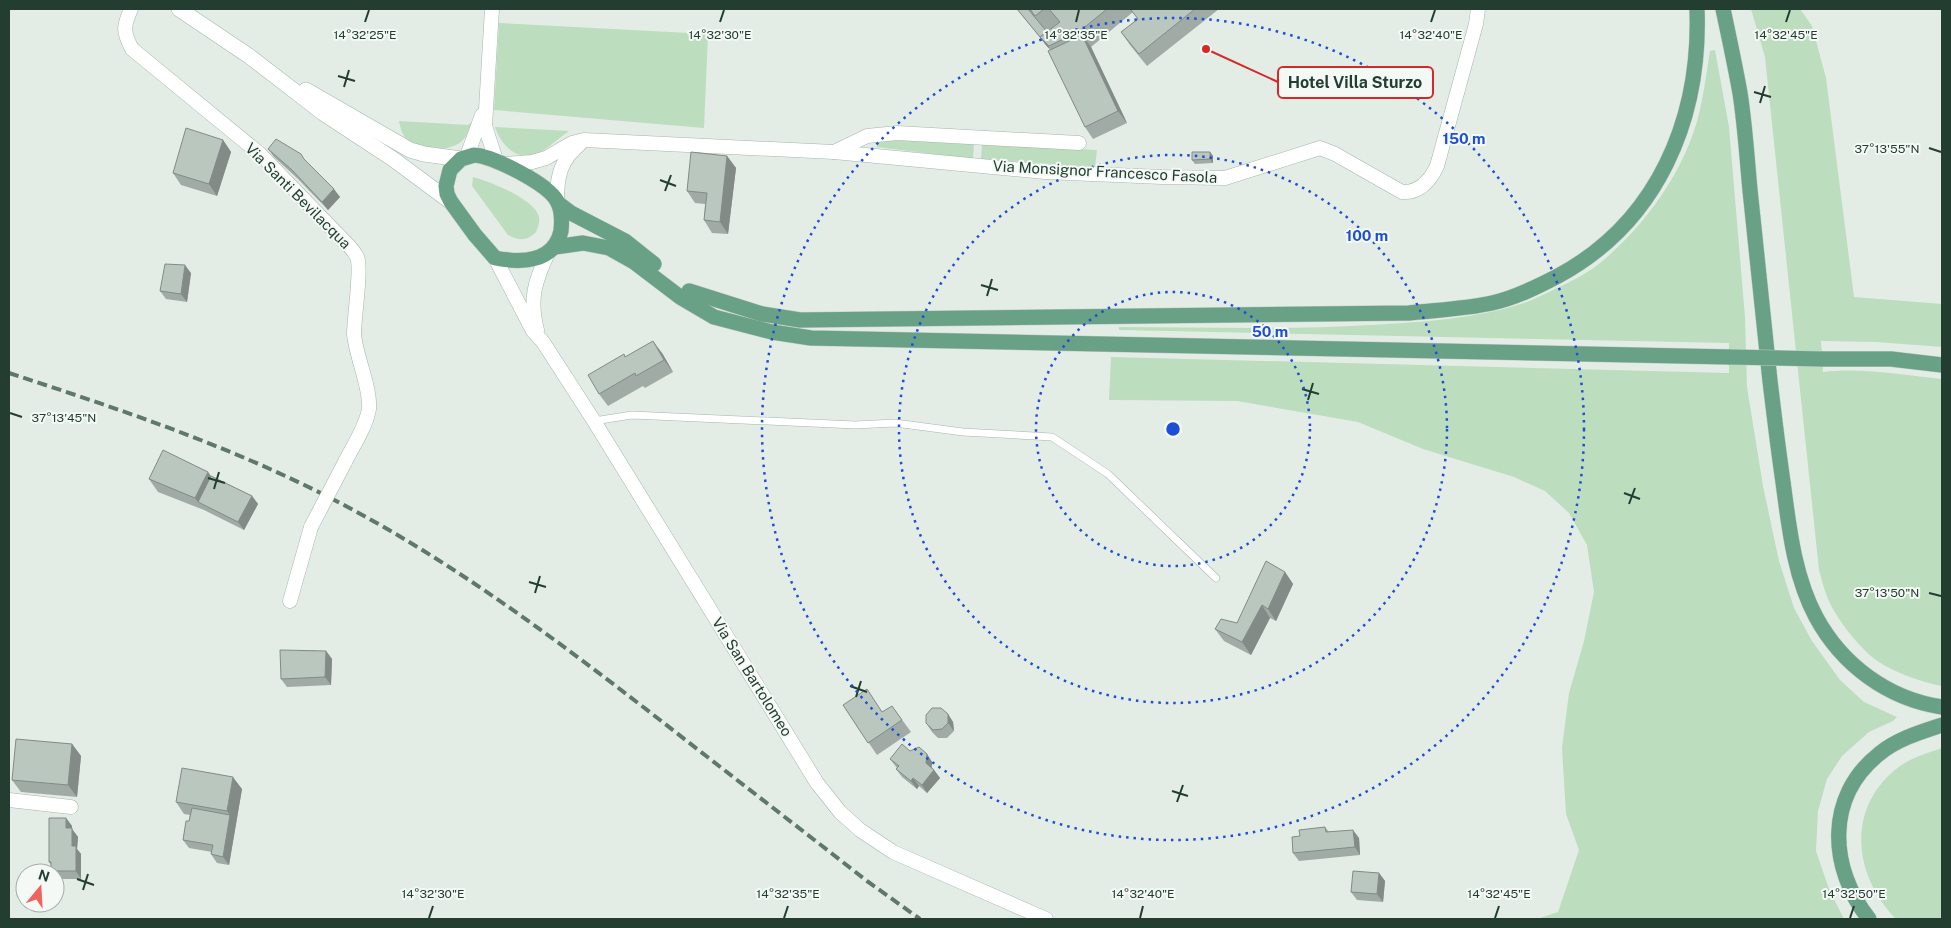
<svg xmlns="http://www.w3.org/2000/svg" width="1951" height="928" font-family="'Public Sans',sans-serif">
<style>
.green{fill:#bdddbf}
.lines{fill:none;stroke-linecap:round;stroke-linejoin:round}
.lane-casing{stroke:#a6b5ac;stroke-width:8}
.street-casing{stroke:#a6b5ac;stroke-width:15}
.secondary-casing{stroke:#a2b8ac;stroke-width:16}
.primary-casing{stroke:#c1c9c5;stroke-width:16}
.lane{stroke:#fff;stroke-width:7}
.street{stroke:#fff;stroke-width:14}
.secondary{stroke:#fff;stroke-width:15}
.primary{stroke:#69a187;stroke-width:15}
.rail{stroke:#5e796c;stroke-width:4;stroke-dasharray:10 5;stroke-linecap:butt}
.street-bridge-casing{stroke:#a6b5ac;stroke-width:15;stroke-linecap:butt}
.primary-bridge-casing{stroke:#c1c9c5;stroke-width:16;stroke-linecap:butt}
.street-bridge{stroke:#fff;stroke-width:14}
.primary-bridge{stroke:#69a187;stroke-width:15}
.wall{fill:#9faba4}
.shaded-wall{fill:#828b86}
.building{fill:#b9c7bf;stroke:#828b86}
.ticks{fill:none;stroke:#233e31;stroke-width:2}
.ring{fill:none;stroke:#1d4ed8;stroke-width:2.5;stroke-dasharray:2.5 5}
.labels{text-anchor:middle;stroke-width:4;stroke-linejoin:round;paint-order:stroke}
.street-label{font-size:15px;fill:#233e31;stroke:#f4f9f5}
.ticks-label{font-size:12px;text-anchor:middle;fill:#233e31;stroke:#f4f9f5;stroke-width:4;stroke-linejoin:round;paint-order:stroke}
.centre{fill:#1d4ed8;stroke:#f4f9f5;stroke-width:2.5}
.ring-label{font-size:15px;text-anchor:middle;font-weight:bold;fill:#1d4ed8;stroke:#f4f9f5;stroke-width:4;stroke-linejoin:round;paint-order:stroke}
.leader{fill:none;stroke:#d62828;stroke-width:2}
.callout-dot{fill:#d62828;stroke:#f4f9f5;stroke-width:2}
.callout{fill:#f4f9f5;stroke:#d62828;stroke-width:2}
.callout-label{font-size:16px;text-anchor:middle;font-weight:bold;fill:#233e31}
</style>
<rect width="100%" height="100%" fill="#e3ede6"/>
<!-- green -->
<g class="green">
<path d="M 1751,9 L 1800,9 L 1812,26 L 1826,78 L 1854,297 L 1942,304 L 1942,347 L 1876,342 L 1821,341 L 1823,372 C 1862,367 1904,375 1942,379 L 1942,686 C 1921,682 1889,671 1872,657 C 1856,643 1836,618 1828,599 C 1824,590 1822,580 1819,570 L 1765,57 Z"/>
<polygon points="499,23 708,34 704,128 494,110"/>
<path d="M 1715,50 L 1729,127 L 1745,317 L 1747,387 L 1763,486 L 1779,561 L 1794,608 L 1812,641 L 1840,680 L 1864,702 L 1897,717 L 1893,721 L 1869,732 L 1842,756 L 1827,779 L 1818,811 L 1816,851 L 1829,889 L 1844,919 L 1537,919 L 1558,912 L 1579,850 L 1566,814 L 1562,748 L 1569,693 L 1584,641 L 1594,592 L 1587,545 L 1569,513 L 1545,491 L 1514,477 L 1423,449 L 1358,422 L 1237,401 L 1109,400 L 1111,357 L 1729,373 L 1729,343 L 1119,330 L 1119,327 C 1203,327 1287,330 1371,325 C 1422,322 1475,319 1524,303 C 1533,300 1542,295 1551,291 C 1570,282 1591,272 1606,258 C 1646,223 1680,176 1696,125 C 1703,101 1706,76 1710,51 Z"/>
<path d="M 474,120 C 471,127 468,135 462,141 C 449,153 414,152 404,136 C 401,131 400,126 399,121 L 468,125 Z"/>
<path d="M 495,127 L 569,131 C 560,137 553,144 544,150 C 521,165 502,148 495,127 Z"/>
<polygon points="899,138 974,144 973,159 877,147 877,142"/>
<polygon points="982,144 1097,150 1095,167 981,159"/>
<path d="M 473,177 C 490,182 534,198 539,217 C 540,222 538,227 536,232 C 527,241 519,241 508,235 L 472,186 Z"/>
<path d="M 1942,748 L 1942,919 L 1896,919 C 1852,874 1846,806 1900,766 C 1913,757 1928,753 1942,748 Z"/>
</g>
<g class="lines">
<!-- lane casing -->
<g class="lane-casing">
<polyline id="lane" points="594,421 632,415 855,425 895,423 963,432 1052,437 1108,474 1216,578"/>
</g>
<!-- street casing -->
<g class="street-casing">
<g id="street">
<path d="M 131,9 C 123,27 123,32 132,49 L 260,154 L 348,245 C 351,248 355,253 357,257 C 362,268 354,317 354,334 C 356,357 371,388 369,409 C 366,427 353,446 345,462"/>
<polyline points="492,9 485,126 496,160"/>
<polyline points="834,152 867,136 897,133 1079,143"/>
<polyline points="467,156 482,115"/>
<path d="M 505,164 L 532,162 L 546,158 L 572,143 L 584,140 L 834,152 L 1045,172 L 1162,177 L 1225,178 L 1320,148 L 1335,154 L 1402,192 C 1419,193 1430,181 1437,166 L 1476,24 L 1478,9"/>
<path d="M 557,199 C 557,176 561,159 580,144"/>
<polyline points="495,258 533,331 543,342 594,421 817,783 840,812 860,830 893,852 1046,919"/>
<path d="M 537,330 C 529,299 535,281 548,253"/>
<polyline points="290,601 311,527"/>
<polyline points="9,800 71,807"/>
</g>
</g>
<!-- secondary casing -->
<g class="secondary-casing">
<g id="secondary">
<polyline points="179,9 249,56 323,113 393,159 451,202"/>
<polyline points="306,90 410,150 424,154 461,159"/>
</g>
</g>
<!-- primary casing -->
<g class="primary-casing">
<g id="primary">
<path d="M 1723,9 C 1729,37 1735,65 1740,93 C 1745,125 1747,158 1750,190 C 1757,254 1763,317 1770,381 C 1774,414 1778,448 1783,482 C 1789,527 1794,576 1816,617 C 1842,665 1888,699 1942,707"/>
<path d="M 474,155 C 493,156 548,184 557,201 C 562,209 562,221 561,231 C 554,263 521,263 495,258 L 475,235 L 451,202 L 447,194 L 446,186 L 450,170 L 461,159 Z"/>
<polyline points="559,204 571,213 625,241 654,264"/>
<polyline points="555,247 583,243 609,248 634,262 680,297 714,317 772,332 811,338 1730,357"/>
<path d="M 689,291 L 762,314 L 800,320 L 1409,313 C 1436,310 1465,309 1492,303 C 1515,298 1537,287 1558,276 C 1658,222 1701,119 1697,9"/>
<polyline points="1821,359 1891,359 1942,365"/>
<path d="M 1869,919 C 1829,868 1825,797 1879,754 C 1897,739 1921,732 1942,725"/>
</g>
</g>
<!-- lane -->
<use href="#lane" class="lane"/>
<!-- street -->
<use href="#street" class="street"/>
<!-- secondary -->
<use href="#secondary" class="secondary"/>
<!-- primary -->
<use href="#primary" class="primary"/>
<!-- rail -->
<path class="rail" d="M 9,373 C 122,410 236,448 342,504 C 456,564 558,641 660,720 C 729,774 798,827 867,881 L 920,919"/>
<!-- street-bridge casing -->
<g class="street-bridge-casing">
<polyline id="street-bridge" points="311,527 345,462"/>
</g>
<!-- primary-bridge casing -->
<g class="primary-bridge-casing">
<polyline id="primary-bridge" points="1730,357 1821,359"/>
</g>
<!-- street-bridge -->
<use href="#street-bridge" class="street-bridge"/>
<!-- primary-bridge -->
<use href="#primary-bridge" class="primary-bridge"/>
</g>
<!-- wall -->
<g class="wall">
<polygon points="1017,9 1219,9 1147,66 1130,45 1121,32 1138,19 1133,12 1091,47 1127,123 1093,139 1085,127 1050,50"/>
<polygon points="223,140 231,152 217,196 181,185 173,173"/>
<polygon points="268,149 306,161 340,197 328,210 298,179 274,157"/>
<polygon points="1210,152 1213,156 1213,163 1195,164 1192,160"/>
<polygon points="727,156 736,168 728,234 712,233 704,220 705,204 695,203 687,191"/>
<polygon points="191,273 187,302 166,299 160,291"/>
<polygon points="662,353 673,372 645,388 643,386 608,406 599,394 626,357"/>
<polygon points="211,476 252,496 258,504 244,530 204,510 158,492 149,479"/>
<polygon points="1285,572 1293,584 1276,621 1270,618 1251,655 1224,641 1215,629 1237,623"/>
<polygon points="326,651 332,659 331,685 287,687 281,679"/>
<polygon points="843,705 883,712 892,706 911,732 877,755"/>
<polygon points="948,714 953,722 954,731 947,738 938,738 932,732 926,723"/>
<polygon points="72,744 81,756 77,797 21,792 12,780"/>
<polygon points="910,751 927,754 932,762 932,768 934,770 940,778 927,793 919,786 917,789 902,777 896,769 897,768 890,759"/>
<polygon points="242,789 229,865 217,863 211,854 212,852 189,848 183,840 189,821 190,815 184,814 176,802"/>
<polygon points="66,818 72,826 72,829 78,837 77,849 81,854 81,879 57,879 55,877 55,873 52,873 51,871 51,865 49,862"/>
<polygon points="1325,827 1329,832 1359,838 1360,855 1299,861 1293,853 1300,836"/>
<polygon points="1379,873 1385,881 1383,902 1357,900 1351,892"/>
</g>
<!-- shaded-wall -->
<g class="shaded-wall">
<polygon points="1082,35 1091,47 1127,123 1118,111"/>
<polygon points="223,140 231,152 217,196 209,184"/>
<polygon points="1210,152 1213,156 1213,163 1210,159"/>
<polygon points="727,156 736,168 728,234 720,222"/>
<polygon points="334,189 340,197 328,210 322,202"/>
<polygon points="185,265 191,273 187,302 181,294"/>
<polygon points="653,341 662,353 673,372 664,360"/>
<polygon points="208,472 217,484 198,502 195,498"/>
<polygon points="252,496 258,504 244,530 238,522"/>
<polygon points="1285,572 1293,584 1276,621 1268,609"/>
<polygon points="1262,605 1270,618 1251,655 1242,642"/>
<polygon points="326,651 332,659 331,685 325,677"/>
<polygon points="948,714 953,722 954,731 948,723"/>
<polygon points="72,744 81,756 77,797 68,785"/>
<polygon points="927,754 932,762 931,771 926,763"/>
<polygon points="934,770 940,778 927,793 922,785"/>
<polygon points="233,777 242,789 229,865 223,857 230,815 227,811"/>
<polygon points="913,778 919,786 917,789 911,781"/>
<polygon points="66,818 72,826 72,829 78,837 77,849 81,854 81,879 76,871 72,846 66,828"/>
<polygon points="1353,830 1359,838 1360,855 1355,847"/>
<polygon points="1379,873 1385,881 1383,902 1377,894"/>
</g>
<!-- building -->
<g class="building">
<polygon points="1017,9 1028,9 1047,32 1040,37 1049,48"/>
<polygon points="1030,9 1044,9 1035,16"/>
<polygon points="1049,9 1107,9 1080,31 1049,46 1040,37 1060,22"/>
<polygon points="1133,9 1195,9 1139,54 1121,32 1138,19 1131,10"/>
<polygon points="1082,35 1118,111 1085,127 1048,51"/>
<polygon points="186,128 223,140 209,184 173,173"/>
<polygon points="276,139 301,154 304,159 334,189 322,202 292,170 268,149"/>
<polygon points="691,152 727,156 720,222 704,220 707,193 687,191"/>
<polygon points="1192,152 1210,152 1210,159 1192,160"/>
<polygon points="165,264 185,265 181,294 160,291"/>
<polygon points="653,341 664,360 636,376 635,373 599,394 588,375 624,354 625,357"/>
<polygon points="163,450 208,472 195,498 149,479"/>
<polygon points="211,476 252,496 238,522 198,502"/>
<polygon points="1266,561 1285,572 1268,609 1262,605 1242,642 1215,629 1221,619 1237,623"/>
<polygon points="280,650 326,651 325,677 281,679"/>
<polygon points="867,689 882,712 892,706 902,720 868,743 843,705"/>
<polygon points="932,708 941,708 948,714 948,723 942,729 933,730 926,723 926,715"/>
<polygon points="16,739 72,744 68,785 12,780"/>
<polygon points="902,744 910,751 919,747 927,754 926,763 934,770 922,785 913,778 911,781 896,769 899,766 890,759"/>
<polygon points="182,768 233,777 227,811 176,802"/>
<polygon points="192,808 230,815 223,857 211,854 213,845 183,840 186,821 189,821"/>
<polygon points="49,818 66,818 66,828 72,828 72,846 76,846 76,871 51,871 51,862 49,862"/>
<polygon points="1325,827 1326,832 1353,830 1355,847 1293,853 1292,837 1300,836 1299,830"/>
<polygon points="1353,871 1379,873 1377,894 1351,892"/>
</g>
<!-- ticks -->
<path class="ticks" d="M 365,22 L 369,10M 720,22 L 724,10M 1076,22 L 1079,10M 1431,22 L 1435,10M 1786,22 L 1790,10M 338,76 L 355,81M 344,87 L 349,70M 1754,92 L 1771,97M 1760,103 L 1765,86M 1929,148 L 1941,152M 660,180 L 676,186M 665,191 L 671,175M 981,285 L 998,290M 987,296 L 992,279M 1302,389 L 1319,394M 1308,400 L 1313,383M 10,413 L 22,417M 208,478 L 225,483M 214,489 L 219,472M 1624,493 L 1640,499M 1629,504 L 1635,488M 529,582 L 546,587M 535,593 L 540,576M 1929,593 L 1941,596M 850,686 L 867,692M 856,697 L 861,681M 1172,791 L 1188,796M 1177,802 L 1183,785M 77,879 L 94,885M 83,890 L 88,874M 429,918 L 433,906M 784,918 L 788,906M 1140,918 L 1143,906M 1495,918 L 1499,906M 1850,918 L 1854,906"/>
<!-- distance rings -->
<g class="ring">
<circle cx="1173" cy="429" r="137"/>
<circle cx="1173" cy="429" r="274"/>
<circle cx="1173" cy="429" r="411"/>
</g>
<g class="labels">
<!-- street labels -->
<g class="street-label">
<text transform="translate(1105 172) rotate(3)" y="5">Via Monsignor Francesco Fasola</text>
<text transform="translate(298 196) rotate(45)" y="5">Via Santi Bevilacqua</text>
<text transform="translate(752 677) rotate(58)" y="5">Via San Bartolomeo</text>
</g>
</g>
<g class="ticks-label">
<text x="365" y="39">14°32'25"E</text>
<text x="720" y="39">14°32'30"E</text>
<text x="1076" y="39">14°32'35"E</text>
<text x="1431" y="39">14°32'40"E</text>
<text x="1786" y="39">14°32'45"E</text>
<text x="1887" y="153">37°13'55"N</text>
<text x="64" y="422">37°13'45"N</text>
<text x="1887" y="597">37°13'50"N</text>
<text x="433" y="898">14°32'30"E</text>
<text x="1143" y="898">14°32'40"E</text>
<text x="1854" y="898">14°32'50"E</text>
<text x="788" y="898">14°32'35"E</text>
<text x="1499" y="898">14°32'45"E</text>
</g>
<circle cx="1173" cy="429" r="8" class="centre"/>
<g class="ring-label">
<text x="1464" y="144">150 m</text>
<text x="1367" y="241">100 m</text>
<text x="1270" y="337">50 m</text>
</g>
<!-- callouts -->
<path class="leader" d="M1206 49L1278 82"/>
<circle class="callout-dot" cx="1206" cy="49" r="5"/>
<rect class="callout" x="1278" y="67" width="155" height="31" rx="5"/>
<g class="callout-label">
<text x="1355" y="88">Hotel Villa Sturzo</text>
</g>
<!-- border -->
<rect width="1951" height="928" fill="none" stroke="#233e31" stroke-width="20"/>
<!-- north arrow -->
<g transform="translate(40 888) rotate(18)"><circle r="24" fill="#f4f9f5" stroke="#a0aea7"/>
<path d="M0-4L9 19L0 12L-9 19Z" fill="#ee645f"/>
<text y="-8" font-size="14" font-weight="bold" text-anchor="middle" fill="#233e31">N</text>
</g>
</svg>
